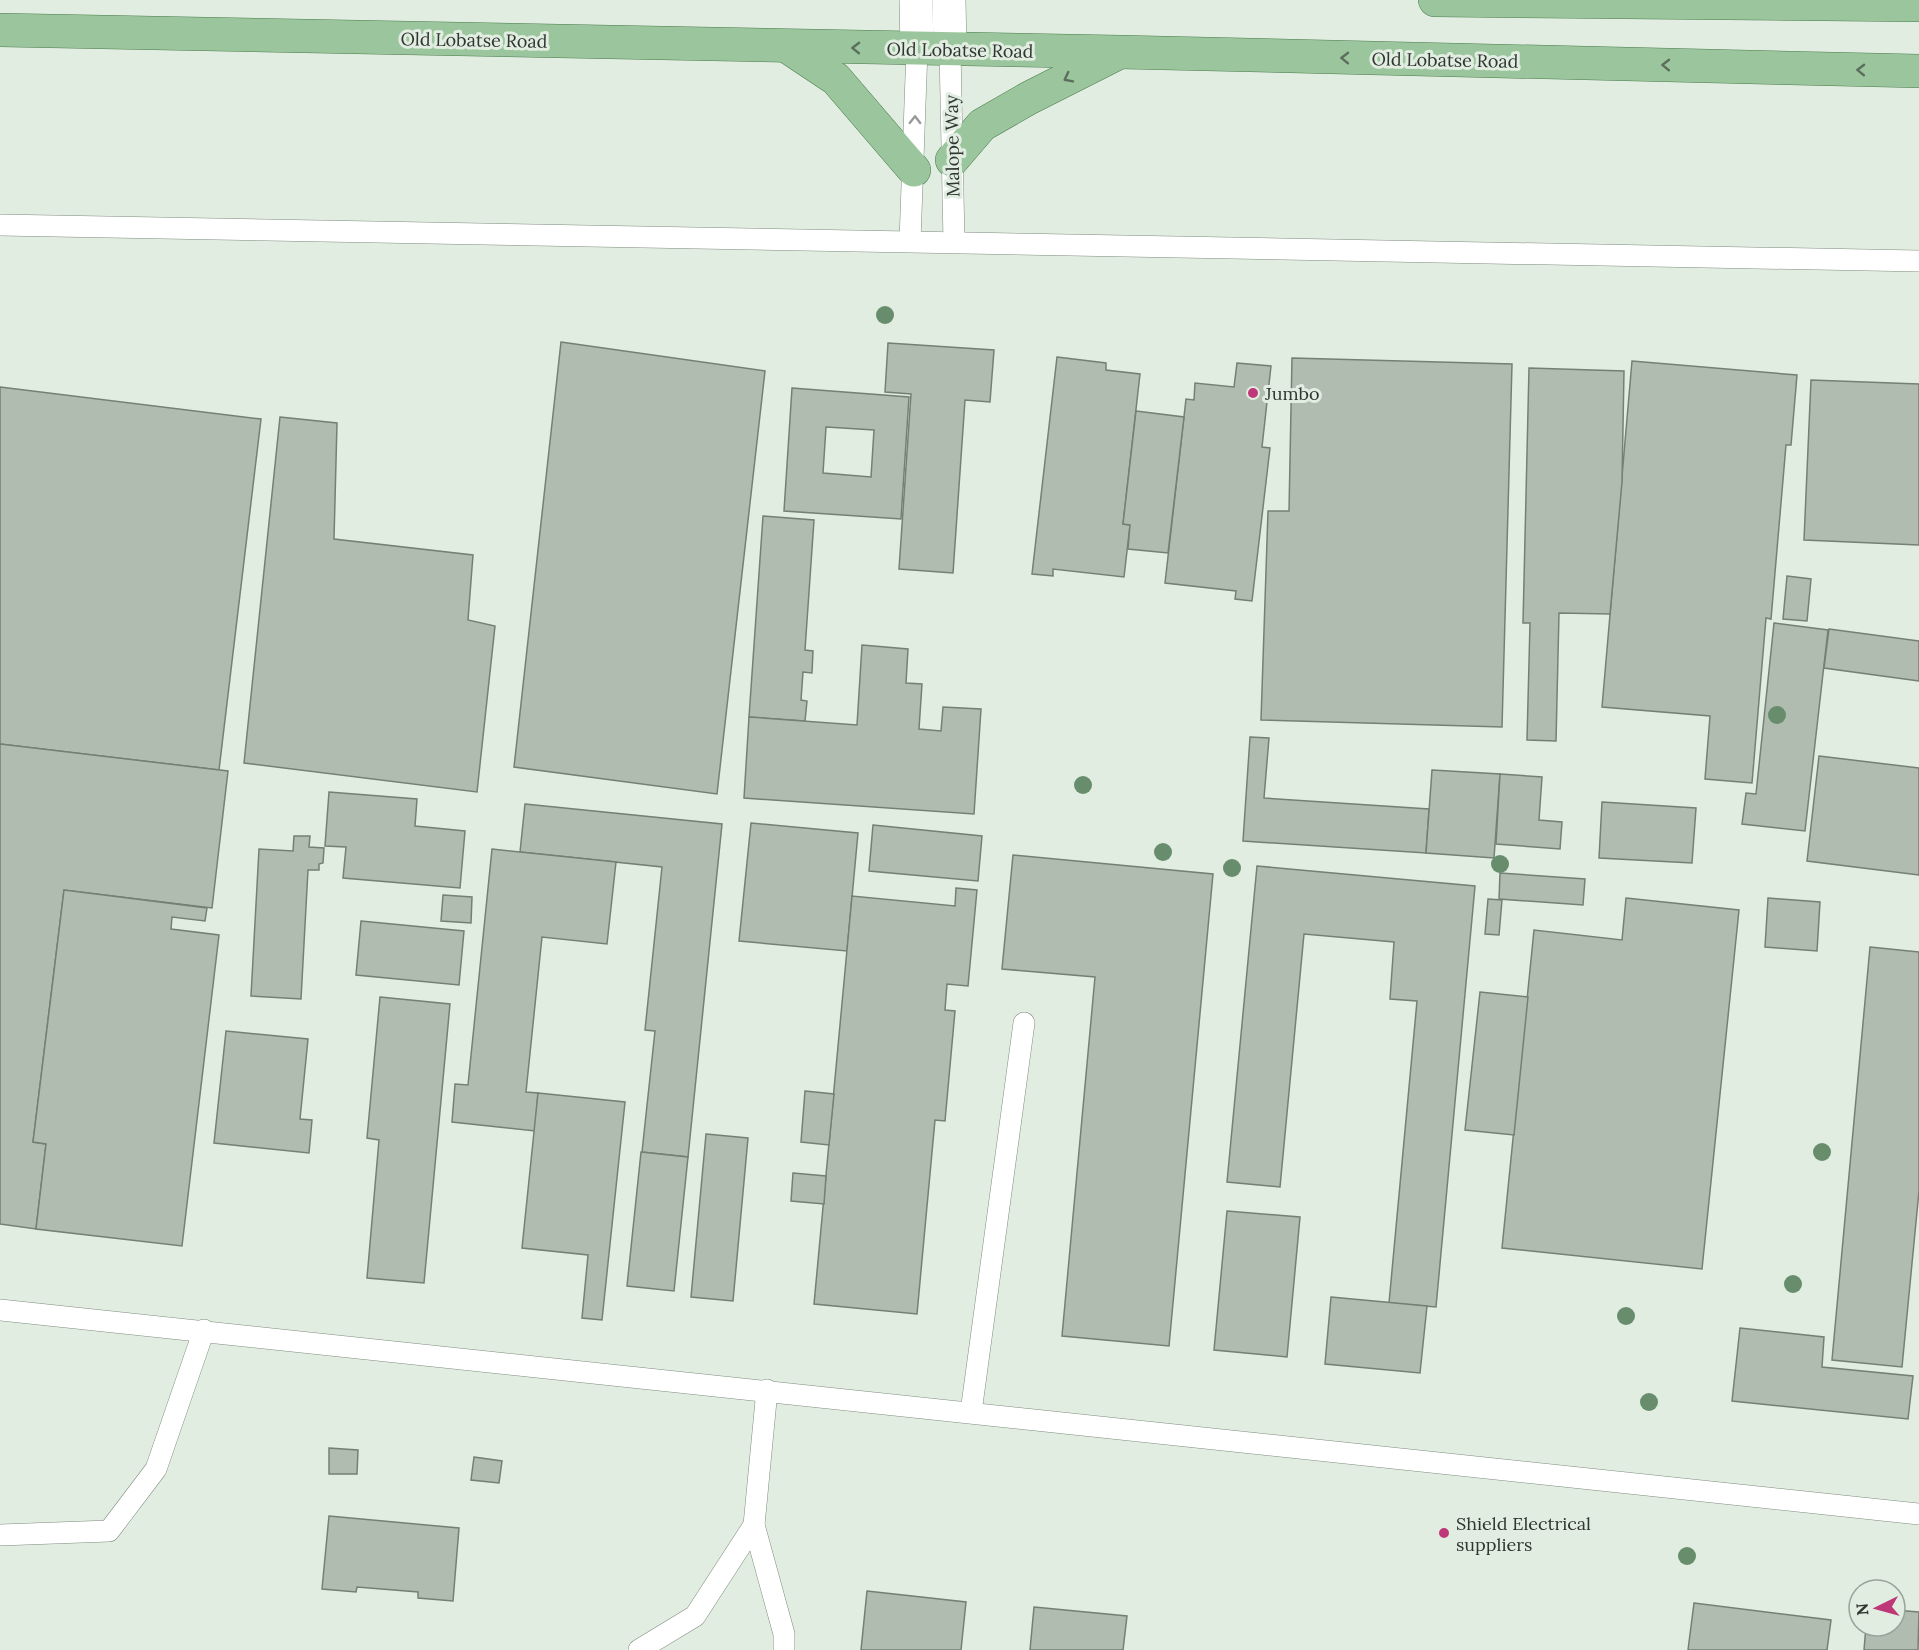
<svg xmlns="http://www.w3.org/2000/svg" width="1919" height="1650" font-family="Lora,serif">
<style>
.building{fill:#b0bcb0;stroke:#758075;stroke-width:1.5;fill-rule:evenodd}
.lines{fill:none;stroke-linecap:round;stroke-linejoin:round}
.service-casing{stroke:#818c80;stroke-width:22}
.tertiary-casing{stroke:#818c80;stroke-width:34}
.primary-casing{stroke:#4b7b4c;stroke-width:34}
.service{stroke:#fff;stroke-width:21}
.tertiary{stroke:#fff;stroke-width:33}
.primary{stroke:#9bc69d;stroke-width:33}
.tree{fill:#678d6c}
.oneway{stroke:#5b6f5c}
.oneway2{stroke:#989a98}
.poi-dot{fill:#be3879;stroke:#e0ede0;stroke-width:2}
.labels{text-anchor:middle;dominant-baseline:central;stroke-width:6;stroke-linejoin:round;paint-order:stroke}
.street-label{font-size:18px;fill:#303530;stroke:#e0ede0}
.poi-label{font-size:18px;fill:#303530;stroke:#e0ede0;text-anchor:start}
</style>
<rect width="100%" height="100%" fill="#e0ede0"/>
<g class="building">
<path d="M561 342 765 371 717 794 514 767Z"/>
<path d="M888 343 994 350 990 402 965 400 953 573 899 569 911 394 885 392Z"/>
<path d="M1057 357 1106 363V370L1140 374 1123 524 1130 525 1124 577 1053 569V576L1032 574Z"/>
<path d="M1292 358 1512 364 1502 727 1261 720 1268 511H1289Z"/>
<path d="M1632 361 1797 375 1791 445H1786L1771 619 1766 618 1752 783 1705 779 1710 716 1602 707Z"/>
<path d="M1237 363 1271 366 1262 447 1270 448 1252 601 1235 599 1236 591 1165 583 1186 399 1194 400 1195 383 1234 387Z"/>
<path d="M1529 368 1624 371 1622 482 1610 614 1559 613 1556 741 1527 740 1530 623H1523Z"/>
<path d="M1811 380 1919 384V545L1804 540Z"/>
<path d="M0 387 261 419 219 770 0 744Z"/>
<path d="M792 388 909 397 901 519 784 511ZM826 427 874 430 871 477 823 473Z"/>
<path d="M1136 411 1184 417 1168 553 1128 549 1130 525 1123 524Z"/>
<path d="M280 417 337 423 334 539 473 555 468 620 495 626 477 792 244 763Z"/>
<path d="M763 516 814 520 805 650 813 651 812 673 803 672 801 700 807 701 805 721 749 717Z"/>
<path d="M1787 576 1811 579 1807 621 1783 619Z"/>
<path d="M1774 623 1828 630 1805 831 1742 824 1746 793 1756 794Z"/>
<path d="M1829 629 1919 641V681L1824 668Z"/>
<path d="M862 645 908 649 906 683 922 684 919 729 941 731 943 707 981 709 974 814 744 798 749 717 857 725Z"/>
<path d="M1250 737 1269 738 1264 798 1429 809 1426 853 1243 841Z"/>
<path d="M0 744 228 771 212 908 64 890 33 1142 46 1144 36 1229 0 1224Z"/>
<path d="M1819 756 1919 768V875L1807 861Z"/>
<path d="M1432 770 1500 774 1494 858 1426 853Z"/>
<path d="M1500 774 1542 777 1539 820 1562 822 1560 849 1496 844Z"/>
<path d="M329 792 417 799 415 826 465 831 460 888 343 878 346 847 325 846Z"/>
<path d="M1602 802 1696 808 1692 863 1599 858Z"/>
<path d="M525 804 722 824 688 1157 642 1152 655 1031 645 1030 662 867 520 852Z"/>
<path d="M751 823 858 833 847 951 739 941Z"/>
<path d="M873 825 982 836 978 881 869 871Z"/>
<path d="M294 836H310L309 847 324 848 323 863 319 864V870H308L301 999 251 996 259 849 293 851Z"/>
<path d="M492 849 616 862 607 944 542 937 526 1092 538 1093 535 1131 452 1122 455 1084 468 1085Z"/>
<path d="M1013 855 1213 874 1169 1346 1062 1336 1095 977 1002 969Z"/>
<path d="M1257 866 1475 886 1436 1307 1389 1303 1417 1001 1390 999 1394 942 1304 934 1280 1187 1227 1182Z"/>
<path d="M1500 873 1585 879 1583 905 1499 899Z"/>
<path d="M956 888 977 890 968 986 947 984 945 1010 955 1011 945 1121 935 1120 917 1314 814 1304 852 896 955 906Z"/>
<path d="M64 890 207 908 205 921 172 917 171 929 219 935 182 1246 36 1229 46 1144 33 1142Z"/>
<path d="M443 895 472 897 471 923 441 921Z"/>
<path d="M1626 898 1739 910 1702 1269 1502 1248 1534 930 1622 940Z"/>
<path d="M1768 898 1820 902 1817 951 1765 947Z"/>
<path d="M1488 899 1502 900 1499 935 1485 934Z"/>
<path d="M361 921 464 931 459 985 356 975Z"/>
<path d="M1870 947 1919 952V1191L1902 1367 1832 1360Z"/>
<path d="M1480 992 1528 997 1514 1135 1465 1130Z"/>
<path d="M380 997 450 1004 424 1283 367 1278 379 1140 367 1138Z"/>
<path d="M226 1031 308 1039 300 1119 312 1120 309 1153 214 1143Z"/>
<path d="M805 1091 834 1094 829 1145 801 1142Z"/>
<path d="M538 1093 625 1102 602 1320 582 1318 588 1255 522 1248Z"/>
<path d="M706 1134 748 1138 733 1301 691 1297Z"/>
<path d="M641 1152 688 1157 674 1291 627 1286Z"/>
<path d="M793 1173 826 1176 824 1204 791 1201Z"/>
<path d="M1227 1211 1300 1217 1287 1357 1214 1350Z"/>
<path d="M1331 1297 1427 1306 1420 1373 1325 1364Z"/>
<path d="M1740 1328 1824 1337 1822 1367 1913 1376 1908 1419 1732 1401Z"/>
<path d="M329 1448 358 1450 357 1474H329Z"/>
<path d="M474 1457 502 1461 499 1483 471 1480Z"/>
<path d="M329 1516 459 1528 453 1601 418 1598V1592L357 1587 356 1592 322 1589Z"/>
<path d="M867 1591 966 1602 961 1650H861Z"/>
<path d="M1694 1603 1831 1620 1827 1650H1688Z"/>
<path d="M1034 1607 1127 1616 1123 1650H1030Z"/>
<path d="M1895 1610 1919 1612 1918 1650H1864L1866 1626H1895Z"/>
</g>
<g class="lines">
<defs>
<g id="service">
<path d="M950 50 954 242"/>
<path d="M0 225 1919 261"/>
<path d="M910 241 917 49"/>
<path d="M0 1310 1919 1514"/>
<path d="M767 1390 754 1525 784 1634V1650"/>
<path d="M971 1412 1024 1023"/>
<path d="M0 1535 109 1531 156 1469 204 1330"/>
<path d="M639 1650 695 1616 754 1525"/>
</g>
<g id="tertiary">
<path d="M916 0 917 49"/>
<path d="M949 0 950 50"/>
</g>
<g id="primary">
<path d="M1435 0 1919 5"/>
<path d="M0 30 1120 52 1919 71"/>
<path d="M788 47 836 79 914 170"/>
<path d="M952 160 982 125 1029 98 1116 54"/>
</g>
</defs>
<use href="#service" class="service-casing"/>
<use href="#tertiary" class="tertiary-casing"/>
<use href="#primary" class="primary-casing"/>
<use href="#service" class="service"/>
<use href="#tertiary" class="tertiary"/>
<use href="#primary" class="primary"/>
</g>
<g class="tree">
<circle cx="885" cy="315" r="9"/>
<circle cx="1777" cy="715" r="9"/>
<circle cx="1083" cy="785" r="9"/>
<circle cx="1163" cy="852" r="9"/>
<circle cx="1500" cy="864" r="9"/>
<circle cx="1232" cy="868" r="9"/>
<circle cx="1822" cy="1152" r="9"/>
<circle cx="1793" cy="1284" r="9"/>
<circle cx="1626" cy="1316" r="9"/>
<circle cx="1649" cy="1402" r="9"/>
<circle cx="1687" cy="1556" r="9"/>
</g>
<defs><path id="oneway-chevron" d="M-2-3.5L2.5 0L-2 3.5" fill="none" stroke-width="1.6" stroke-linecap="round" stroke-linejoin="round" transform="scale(1.5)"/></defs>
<g class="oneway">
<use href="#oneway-chevron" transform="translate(856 48) rotate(-179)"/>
<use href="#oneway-chevron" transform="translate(1345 58) rotate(-179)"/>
<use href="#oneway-chevron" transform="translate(1666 65) rotate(-179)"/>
<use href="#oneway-chevron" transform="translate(1861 70) rotate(-179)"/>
<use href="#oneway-chevron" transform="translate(1068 78) rotate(153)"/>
</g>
<use class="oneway2" href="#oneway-chevron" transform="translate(915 120) rotate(-89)"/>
<g class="poi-dot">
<circle cx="1253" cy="393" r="6"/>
<circle cx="1444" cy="1533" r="6"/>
</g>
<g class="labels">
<g class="street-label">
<text transform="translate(474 40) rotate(1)">Old Lobatse Road</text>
<text transform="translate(960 50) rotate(1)">Old Lobatse Road</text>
<text transform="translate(1445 60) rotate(1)">Old Lobatse Road</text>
<text transform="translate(952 146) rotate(-91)">Malope Way</text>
</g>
<g class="poi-label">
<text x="1265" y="393">Jumbo</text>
<text x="1456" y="1523">Shield Electrical<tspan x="1456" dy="21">suppliers</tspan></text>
</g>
</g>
<g transform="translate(1877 1608) rotate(265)"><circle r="28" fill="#e0ede0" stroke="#9aa39a" stroke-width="1.5"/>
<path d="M0-4.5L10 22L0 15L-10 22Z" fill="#be3879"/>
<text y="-9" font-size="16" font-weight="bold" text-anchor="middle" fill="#303530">N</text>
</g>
</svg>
